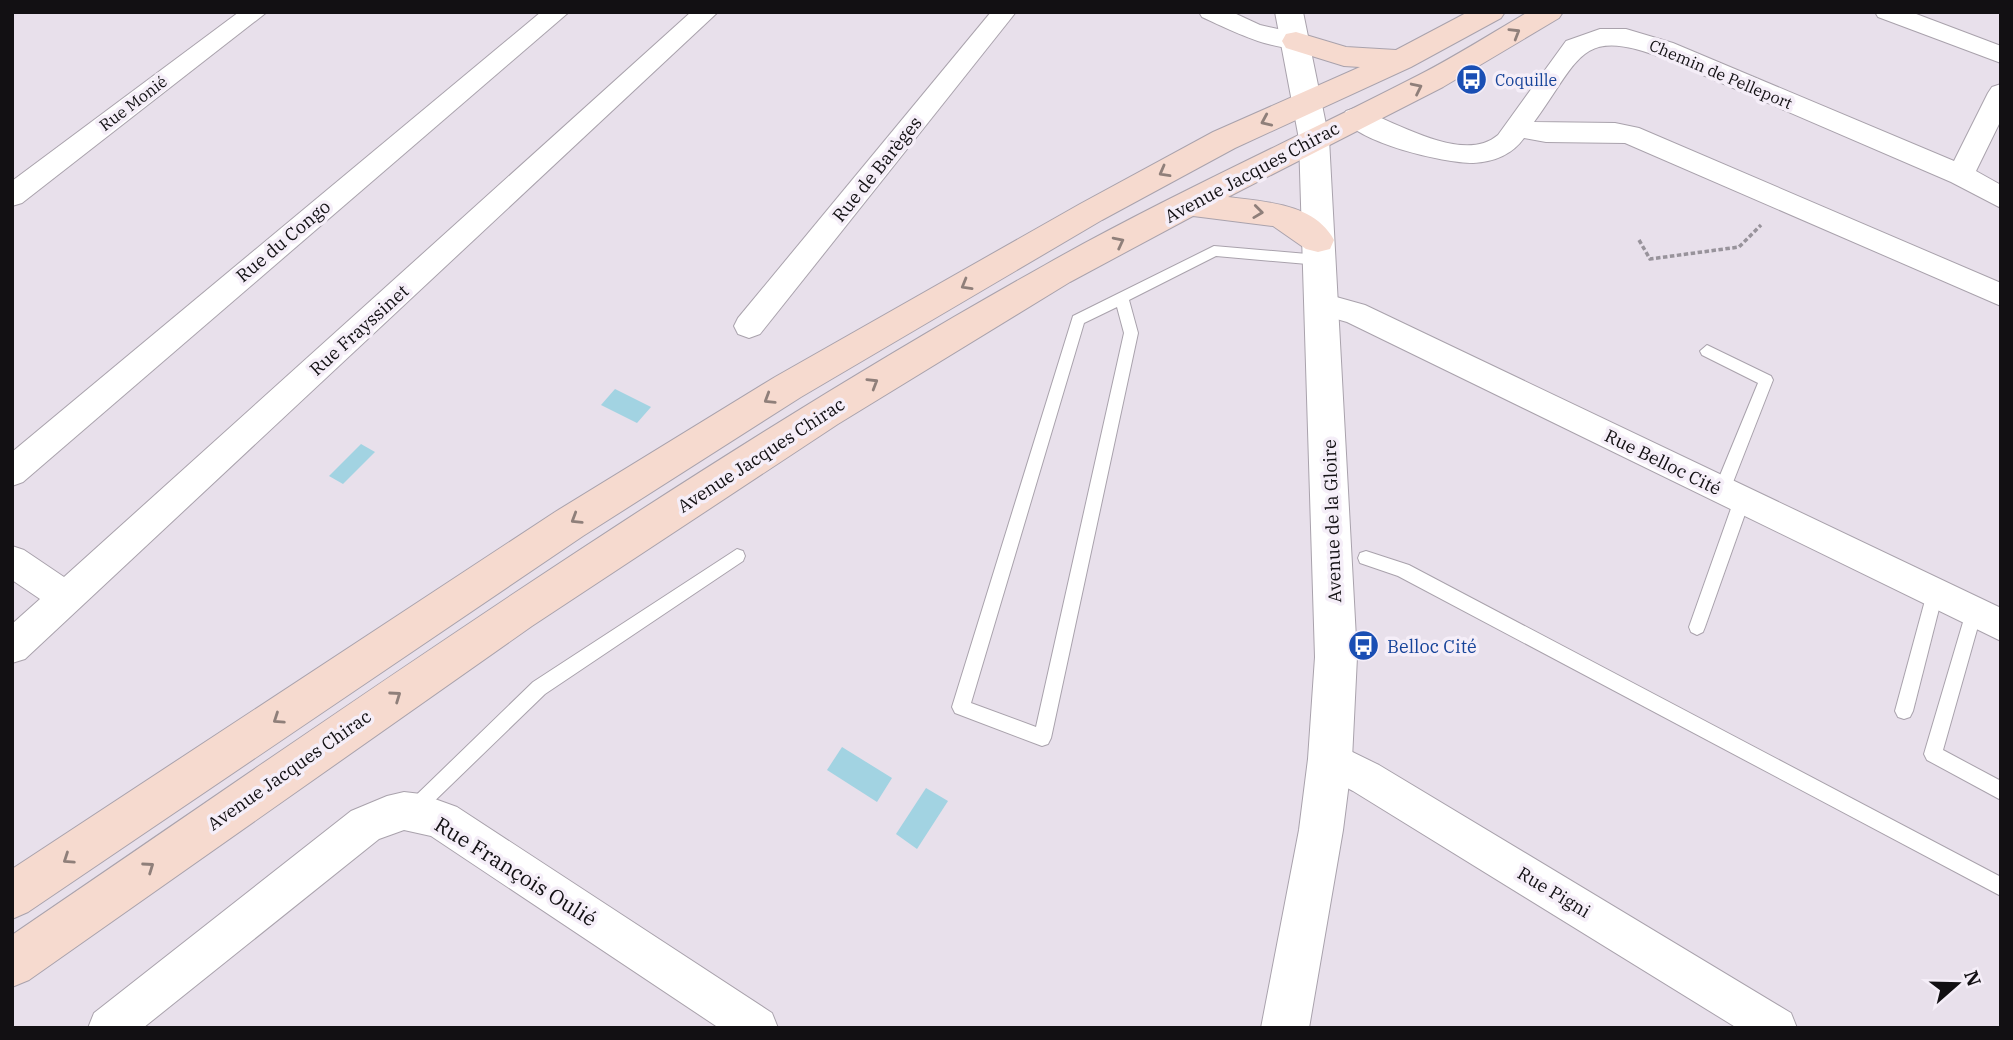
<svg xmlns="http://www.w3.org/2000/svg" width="2013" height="1040" font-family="'IBM Plex Serif',serif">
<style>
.water{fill:#a2d3e2}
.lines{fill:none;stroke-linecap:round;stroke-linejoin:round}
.service-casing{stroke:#a9a2ac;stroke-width:2}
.minor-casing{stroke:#a9a2ac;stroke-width:2}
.tertiary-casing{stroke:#a9a2ac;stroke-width:2}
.secondary-casing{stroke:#a9a2ac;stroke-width:2}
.path{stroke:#98939b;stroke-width:3.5;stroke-dasharray:4.5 2.5;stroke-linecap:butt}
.service{fill:#fff;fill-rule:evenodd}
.minor{fill:#fff;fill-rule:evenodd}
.tertiary{fill:#fff;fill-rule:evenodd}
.secondary{fill:#f6dacf;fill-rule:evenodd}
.oneway{stroke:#8f7f7a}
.labels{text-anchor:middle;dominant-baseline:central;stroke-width:7;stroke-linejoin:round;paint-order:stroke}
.far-street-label{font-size:16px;fill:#121013;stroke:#f5eef8}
.far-transit-label{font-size:16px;fill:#164399;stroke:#f5eef8;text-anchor:start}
.street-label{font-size:18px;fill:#121013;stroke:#f5eef8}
.transit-label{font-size:18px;fill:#164399;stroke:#f5eef8;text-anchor:start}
.near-street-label{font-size:21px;fill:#121013;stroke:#f5eef8}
</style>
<rect width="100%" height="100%" fill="#e8e0eb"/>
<g class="water">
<path d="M615 389 651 407 637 423 601 405Z"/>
<path d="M361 444 375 452 343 484 329 476Z"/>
<path d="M842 747 892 778 877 802 827 770Z"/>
<path d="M926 788 948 801 917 849 896 834Z"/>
</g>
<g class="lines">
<defs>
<g id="service">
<path d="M1214 246 1319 255 1326 260 1319 265 1216 256 1129 300 1138 333 1051 738 1048 744 1042 746 955 713 952 707 1073 316ZM1117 307 1124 333 1036 727 971 703 1084 323Z"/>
<path d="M1707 345 1771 376 1773 380 1730 490 1727 495H1717L1714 490 1758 383 1702 355 1700 351Z"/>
<path d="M1742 493 1748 495 1750 500 1705 627 1703 632 1697 635 1691 632 1689 627 1734 500 1736 495Z"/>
<path d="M737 549 743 551 745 556 743 561 545 694 419 816 413 819 407 816 404 810 407 804 533 682Z"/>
<path d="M1366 551 1409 565 2001 877V896L1398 576 1360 563 1358 558 1360 553Z"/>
<path d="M1935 586 1941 588 1943 593 1913 711 1910 717 1904 719 1898 717 1895 711 1927 593 1929 588Z"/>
<path d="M1974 605 1980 607 1982 612 1943 750 2001 781V800L1927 760 1924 754 1966 612 1968 607Z"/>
</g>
<g id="minor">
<path d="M239 12H267L22 203 12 206V181Z"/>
<path d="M541 12H569L23 482 12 486V452Z"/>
<path d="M691 12H718L25 659 12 663V624L40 599 12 580V546L24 550 64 577Z"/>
<path d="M991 12H1016L760 334 749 338 738 334 734 326 738 318Z"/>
<path d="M1199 12H1232L1260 25 1305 35 1308 41 1305 47C1277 54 1228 29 1202 17Z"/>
<path d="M1875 12H1911L2001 46V63L1878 17Z"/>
<path d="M1600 29H1626L1673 43 1954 161 1988 93 1992 87 2001 84V120L1976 171 2001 185V208L1951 182 1668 60C1580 25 1582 56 1534 122L1615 123 1639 128 2001 283V306L1625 143 1546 142 1524 138C1512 155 1493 162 1473 163 1443 163 1358 143 1342 117L1346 111 1355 108C1391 118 1462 166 1498 135L1566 41Z"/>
<path d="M1322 293 1365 305 2001 608V641L1347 322 1312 312 1307 304 1312 296Z"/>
<path d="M1330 741 1379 765 1791 1013 1797 1028H1737L1353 791 1317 772 1311 759 1317 746Z"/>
<path d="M404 792 421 794 457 807 772 1013 778 1028H719L431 836 404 830 379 839 143 1028H88L94 1013 351 811 387 796Z"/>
</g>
<path id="tertiary" d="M1275 12H1303L1329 139 1357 657 1352 759 1343 830 1309 1028H1261L1299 830 1308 759 1315 657 1299 139Z"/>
<g id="secondary">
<path d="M1468 12H1505L1501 18 1411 67 1235 148 1102 220 801 397 583 536 28 912 12 919V869L555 512 775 377 1080 204 1213 132 1360 67 1344 66 1286 48 1282 41 1286 34 1296 32 1346 47 1396 50Z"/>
<path d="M1528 12H1563L1559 18 1443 87 1228 197C1265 202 1314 203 1334 240L1330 249 1318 252 1306 249 1273 226 1193 216 1070 282 838 424 532 626 29 980 12 987V935C351 704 687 465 1045 265 1167 196 1295 139 1419 75 1456 56 1492 33 1528 12Z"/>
</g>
</defs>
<use href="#service" class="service-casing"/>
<use href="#minor" class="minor-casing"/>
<use href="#tertiary" class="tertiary-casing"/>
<use href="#secondary" class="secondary-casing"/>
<path class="path" d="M1639 240 1650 259 1739 247 1761 225"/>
<use href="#service" class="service"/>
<use href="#minor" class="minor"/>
<use href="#tertiary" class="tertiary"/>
<use href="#secondary" class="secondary"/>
</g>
<defs><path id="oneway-chevron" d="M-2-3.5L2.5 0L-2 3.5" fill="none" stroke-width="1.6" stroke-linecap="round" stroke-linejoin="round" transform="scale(1.75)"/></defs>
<g class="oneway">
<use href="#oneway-chevron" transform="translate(1515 33) rotate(-31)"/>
<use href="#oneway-chevron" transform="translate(1417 88) rotate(-26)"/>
<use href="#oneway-chevron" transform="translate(1266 121) rotate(156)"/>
<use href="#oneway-chevron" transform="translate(1164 172) rotate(151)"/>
<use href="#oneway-chevron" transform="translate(1258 212) rotate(7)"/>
<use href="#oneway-chevron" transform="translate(1119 242) rotate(-27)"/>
<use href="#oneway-chevron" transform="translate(966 285) rotate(150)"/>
<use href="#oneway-chevron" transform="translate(873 383) rotate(-31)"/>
<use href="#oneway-chevron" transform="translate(769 399) rotate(148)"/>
<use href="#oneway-chevron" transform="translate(576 519) rotate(148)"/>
<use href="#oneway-chevron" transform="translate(396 696) rotate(-35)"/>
<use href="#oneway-chevron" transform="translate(278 719) rotate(146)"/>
<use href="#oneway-chevron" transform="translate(68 859) rotate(146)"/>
<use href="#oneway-chevron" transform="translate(149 867) rotate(-35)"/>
</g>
<defs>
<symbol id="bus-disc" viewBox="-11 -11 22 22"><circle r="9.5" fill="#1a4fb4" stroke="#f5eef8"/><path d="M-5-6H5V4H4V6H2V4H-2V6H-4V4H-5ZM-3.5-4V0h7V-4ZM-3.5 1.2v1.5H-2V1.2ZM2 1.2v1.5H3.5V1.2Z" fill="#fff"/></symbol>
</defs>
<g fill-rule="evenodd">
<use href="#bus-disc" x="1454" y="62" width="35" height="35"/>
<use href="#bus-disc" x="1346" y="628" width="35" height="35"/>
</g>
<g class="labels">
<g class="far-street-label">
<text transform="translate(1721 74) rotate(23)">Chemin de Pelleport</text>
<text transform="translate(133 103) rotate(-37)">Rue Monié</text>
</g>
<g class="far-transit-label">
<text x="1495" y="80">Coquille</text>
</g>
<g class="street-label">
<text transform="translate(877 169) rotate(-51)">Rue de Barèges</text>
<text transform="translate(1252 172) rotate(-28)">Avenue Jacques Chirac</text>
<text transform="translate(283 241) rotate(-40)">Rue du Congo</text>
<text transform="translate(359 330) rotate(-42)">Rue Frayssinet</text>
<text transform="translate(761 455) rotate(-33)">Avenue Jacques Chirac</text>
<text transform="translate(1663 462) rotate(26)">Rue Belloc Cité</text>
<text transform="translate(1332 521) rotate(-92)">Avenue de la Gloire</text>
<text transform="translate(289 770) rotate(-35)">Avenue Jacques Chirac</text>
<text transform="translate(1554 892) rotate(31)">Rue Pigni</text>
</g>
<g class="transit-label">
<text x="1387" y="646">Belloc Cité</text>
</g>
<g class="near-street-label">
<text transform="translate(516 871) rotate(32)">Rue François Oulié</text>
</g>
</g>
<rect width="2013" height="1040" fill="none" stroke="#121013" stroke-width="28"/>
<g transform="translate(1957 984) rotate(70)" stroke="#f5eef8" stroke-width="5" paint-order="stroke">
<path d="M0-5L12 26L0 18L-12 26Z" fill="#121013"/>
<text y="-10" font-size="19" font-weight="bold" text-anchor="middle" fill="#121013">N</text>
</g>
</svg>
